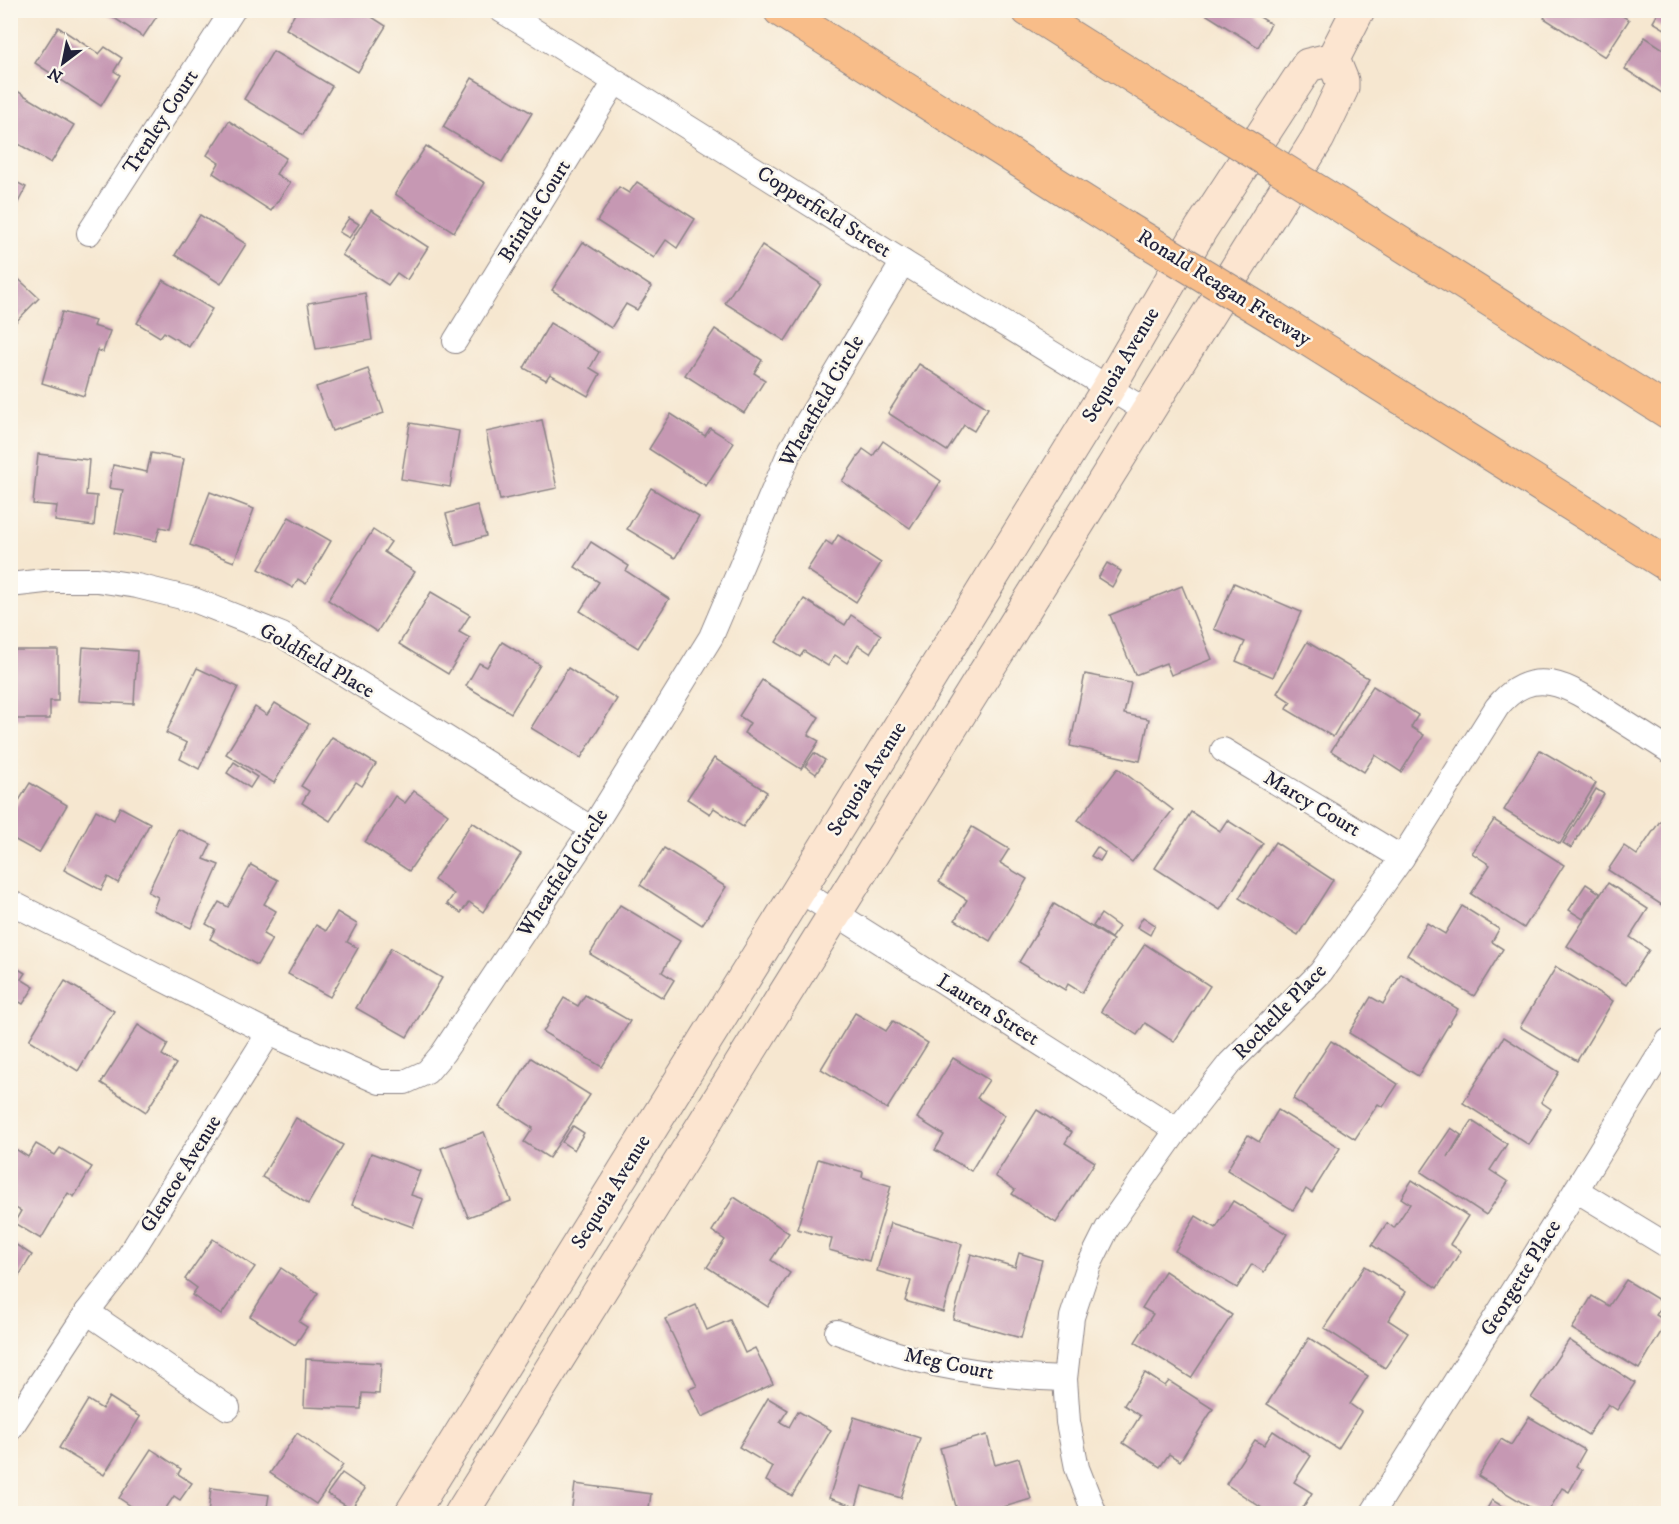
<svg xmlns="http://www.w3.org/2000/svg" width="1679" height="1524" font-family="'IM FELL DW Pica',serif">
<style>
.building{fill:#c698b3}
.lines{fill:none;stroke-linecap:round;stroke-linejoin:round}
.minor-casing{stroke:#8c8486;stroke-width:26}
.secondary-casing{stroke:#8c8486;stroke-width:35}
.motorway-casing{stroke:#8c8486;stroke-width:35}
.minor{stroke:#fff;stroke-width:24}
.secondary{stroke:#fce5d0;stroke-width:33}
.motorway{stroke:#f8bd89;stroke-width:33}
.motorway-bridge-casing{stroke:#8c8486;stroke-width:35;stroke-linecap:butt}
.motorway-bridge{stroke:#f8bd89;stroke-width:33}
.labels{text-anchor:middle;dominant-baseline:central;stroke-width:5;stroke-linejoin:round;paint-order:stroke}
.street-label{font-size:21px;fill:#22223b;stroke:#fbf7ec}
</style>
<rect width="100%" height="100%" fill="#fbf7ec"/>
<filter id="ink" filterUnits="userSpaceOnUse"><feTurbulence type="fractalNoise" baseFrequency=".0167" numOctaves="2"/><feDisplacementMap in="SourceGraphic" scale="12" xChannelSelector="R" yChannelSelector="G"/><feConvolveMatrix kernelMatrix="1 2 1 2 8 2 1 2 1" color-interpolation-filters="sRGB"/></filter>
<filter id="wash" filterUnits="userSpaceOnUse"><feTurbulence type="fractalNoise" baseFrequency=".008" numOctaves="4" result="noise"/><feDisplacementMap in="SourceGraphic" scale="24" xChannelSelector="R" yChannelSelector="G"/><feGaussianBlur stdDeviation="1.35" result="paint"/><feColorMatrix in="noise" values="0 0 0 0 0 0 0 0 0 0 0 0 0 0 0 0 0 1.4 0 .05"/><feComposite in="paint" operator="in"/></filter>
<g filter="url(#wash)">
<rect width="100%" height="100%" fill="#f6e7d0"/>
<g id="blocks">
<g class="building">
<path d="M102 10H161L143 37Z"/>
<path d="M297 10H361L386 26 358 72 286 29Z"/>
<path d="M1199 10H1249L1271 24 1258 47Z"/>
<path d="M1549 10H1613L1629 20 1605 57 1544 18Z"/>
<path d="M1660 10H1668V31L1653 22Z"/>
<path d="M58 27 99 54 105 47 122 58 114 71 120 75 101 106 35 63Z"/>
<path d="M1645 37 1668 52V97L1625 69Z"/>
<path d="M273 51 332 86 303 135 244 99Z"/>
<path d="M472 78 532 113 502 162 443 127Z"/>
<path d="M12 88 74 125 51 163 10 139V90Z"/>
<path d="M229 121 286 158 276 174 290 183 271 211 213 173 219 163 207 155Z"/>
<path d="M426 146 485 183 454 232 395 194Z"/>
<path d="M10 179 26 187 10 218Z"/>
<path d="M637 182 695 219 677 248 666 240 654 258 597 221 619 187 629 193Z"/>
<path d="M371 210 428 247 407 280 397 273 388 285 342 255Z"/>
<path d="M200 215 246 244 221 284 175 255Z"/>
<path d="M349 218 359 224 349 238 339 232Z"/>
<path d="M583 242 652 287 637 310 626 304 611 328 552 290Z"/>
<path d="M762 245 821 284 785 341 725 303Z"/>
<path d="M10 271 39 298 10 328Z"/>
<path d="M163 280 212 309 189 347 164 332 160 337 137 323Z"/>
<path d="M365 293 372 340 316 349 308 303Z"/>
<path d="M62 312 95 321 93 326 110 331 103 352 97 350 84 396 42 383Z"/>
<path d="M550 323 599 352 590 368 600 374 588 396 550 374 546 380 524 368Z"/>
<path d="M715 329 762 360 754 373 765 380 744 413 685 375Z"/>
<path d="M919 364 988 408 974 431 964 425 947 451 888 413Z"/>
<path d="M368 369 384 413 332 431 316 387Z"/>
<path d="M671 414 705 436 710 428 734 443 706 486 649 449Z"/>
<path d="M542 420 557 488 500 500 486 432Z"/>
<path d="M410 423 459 431 450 487 401 479Z"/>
<path d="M883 441 941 481 910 528 842 481 863 449 873 456Z"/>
<path d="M151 453 184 459 170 529 160 527 156 541 115 533 123 490 109 488 113 465 147 472Z"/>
<path d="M38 454 89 460 86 495 97 496 94 526 55 521 57 506 33 504Z"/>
<path d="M651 488 699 517 675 558 627 529Z"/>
<path d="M210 492 254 509 234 562 190 545Z"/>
<path d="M477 505 486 536 455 545 446 514Z"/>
<path d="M289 517 331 541 306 584 298 579 293 588 259 569Z"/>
<path d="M373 530 391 542 384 552 415 572 377 632 328 600Z"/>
<path d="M838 535 881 563 856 602 807 570 826 541 832 545Z"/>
<path d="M591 542 629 566 626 571 669 599 638 648 580 611 599 582 575 567Z"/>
<path d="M1107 563 1121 571 1112 587 1098 578Z"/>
<path d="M1234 583 1301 612 1273 677 1236 661 1245 642 1214 629Z"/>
<path d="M1182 586 1212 659 1171 675 1166 663 1135 675 1110 615Z"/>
<path d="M431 592 470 615 459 632 470 638 448 674 399 644Z"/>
<path d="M804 599 845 625 851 615 881 635 870 653 858 645 847 663 835 655 828 666 804 651 800 657 776 642Z"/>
<path d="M502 642 540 665 511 713 466 686 479 663 487 667Z"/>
<path d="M1307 642 1368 678 1333 737 1286 709 1291 702 1277 693Z"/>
<path d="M83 647 137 651 134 704 79 701Z"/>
<path d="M10 650H58V701H50V719H10Z"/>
<path d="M197 668 238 687 199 769 180 759 187 743 166 733Z"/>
<path d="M568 668 617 699 581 758 531 728Z"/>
<path d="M1085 674 1131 683 1124 714 1149 719 1140 761 1070 746Z"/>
<path d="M762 680 819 717 808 735 819 741 801 769 744 733 750 723 739 716Z"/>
<path d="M1373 686 1418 715 1411 727 1424 735 1401 772 1375 755 1364 772 1331 751Z"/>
<path d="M275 703 309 724 274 783 226 754 255 707 267 715Z"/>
<path d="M332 737 376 764 362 786 356 782 330 821 302 803 309 791 301 786Z"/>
<path d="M1540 750 1596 783 1560 844 1504 810Z"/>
<path d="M814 753 825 760 816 774 805 766Z"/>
<path d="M714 758 767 792 743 827 714 808 710 814 687 799Z"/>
<path d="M234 762 257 777 250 788 227 773Z"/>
<path d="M1118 768 1173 810 1132 862 1078 820Z"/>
<path d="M30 783 67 805 39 853 10 837V804L15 807Z"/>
<path d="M1596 789 1604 794 1571 848 1563 843Z"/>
<path d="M414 791 448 814 409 871 365 842 395 796 405 803Z"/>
<path d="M120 807 150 823 118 883 108 877 101 890 64 870 96 810 114 820Z"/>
<path d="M1191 812 1220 831 1227 820 1263 843 1220 910 1155 868Z"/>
<path d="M1494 820 1564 865 1524 928 1471 894 1490 865 1472 853Z"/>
<path d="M1660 821 1668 826V909L1608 870 1624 846 1637 855Z"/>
<path d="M472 822 521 854 483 912 469 902 461 913 447 904 454 894 434 880Z"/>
<path d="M972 827 1009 849 1000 863 1027 879 990 941 955 920 967 900 939 882Z"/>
<path d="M178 829 211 844 204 859 219 865 191 928 153 910 158 897 148 892Z"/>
<path d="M1275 842 1333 880 1298 935 1239 898Z"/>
<path d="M1097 847 1105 853 1100 861 1091 856Z"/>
<path d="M664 848 726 887 702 925 640 885Z"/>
<path d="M251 865 278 880 264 904 276 911 263 934 272 939 257 965 210 939 215 929 206 924 219 902 228 907Z"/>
<path d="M1608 883 1648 909 1630 937 1649 950 1626 985 1567 946Z"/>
<path d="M1586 884 1600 893 1583 919 1569 910Z"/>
<path d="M1054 904 1113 940 1082 993 1068 984 1065 990 1019 962Z"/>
<path d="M620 905 680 941 662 972 674 980 663 998 590 954Z"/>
<path d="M1462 906 1499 929 1492 942 1503 949 1474 996 1407 955 1427 923 1445 934Z"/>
<path d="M337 912 357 924 347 942 358 948 330 997 288 974 316 925 326 931Z"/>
<path d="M1101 914 1119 927 1111 938 1093 926Z"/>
<path d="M1143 917 1155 925 1150 935 1137 927Z"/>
<path d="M1145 944 1210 986 1174 1042 1145 1023 1137 1035 1101 1011Z"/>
<path d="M391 948 442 978 407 1037 356 1008Z"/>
<path d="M10 964 25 973 21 979 34 987 23 1004 16 1000 10 1009Z"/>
<path d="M1556 967 1613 1001 1577 1061 1520 1027Z"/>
<path d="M1401 974 1458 1009 1418 1076 1349 1033 1371 997 1383 1004Z"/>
<path d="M65 981 114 1011 78 1071 29 1040Z"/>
<path d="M585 995 630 1021 602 1067 543 1032 564 998 578 1006Z"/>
<path d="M855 1013 886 1031 893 1021 928 1043 887 1109 821 1069Z"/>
<path d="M138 1025 168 1044 162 1055 176 1064 146 1112 101 1083Z"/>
<path d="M1504 1037 1559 1072 1541 1102 1551 1109 1529 1145 1463 1103Z"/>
<path d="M1331 1041 1398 1084 1383 1107 1378 1104 1355 1139 1293 1099Z"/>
<path d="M531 1058 590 1095 549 1158 524 1142 533 1128 500 1107Z"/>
<path d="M953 1058 989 1080 977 1098 1005 1115 971 1171 935 1150 944 1135 917 1118Z"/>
<path d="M1037 1110 1072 1132 1065 1143 1095 1162 1056 1223 1012 1194 1015 1190 995 1176Z"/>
<path d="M1278 1110 1340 1148 1312 1193 1306 1189 1293 1210 1227 1170 1248 1135 1259 1142Z"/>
<path d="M296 1118 343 1145 308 1204 262 1177Z"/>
<path d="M1472 1121 1507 1144 1490 1170 1508 1182 1486 1215 1421 1172 1451 1128 1461 1135 1448 1157Z"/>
<path d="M573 1126 584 1133 574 1150 562 1142Z"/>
<path d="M484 1132 511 1201 468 1217 441 1148Z"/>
<path d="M36 1144 55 1155 60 1148 92 1167 74 1197 68 1193 41 1239 14 1223 21 1211 10 1205V1154L14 1148 28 1157Z"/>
<path d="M371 1153 420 1171 411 1195 423 1199 413 1227 352 1205Z"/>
<path d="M818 1159 863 1172 862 1177 891 1186 869 1261 829 1250 832 1239 797 1229Z"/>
<path d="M1412 1180 1468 1216 1450 1244 1461 1251 1437 1288 1372 1245 1387 1223 1394 1228 1410 1204 1401 1198Z"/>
<path d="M734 1197 789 1233 771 1260 790 1273 768 1307 707 1267 725 1240 712 1231Z"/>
<path d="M1233 1201 1287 1234 1264 1272 1252 1264 1237 1288 1175 1251 1196 1216 1216 1228Z"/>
<path d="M890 1223 962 1244 943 1312 905 1301 911 1281 877 1271Z"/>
<path d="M213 1239 255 1267 221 1315 192 1295 197 1288 185 1279Z"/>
<path d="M10 1241 32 1255 10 1290Z"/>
<path d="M1019 1253 1042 1260 1021 1338 953 1319 971 1254 1015 1267Z"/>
<path d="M1365 1266 1406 1292 1388 1320 1408 1333 1385 1368 1324 1328Z"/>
<path d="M281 1268 318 1293 299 1322 307 1327 295 1345 250 1316Z"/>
<path d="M1165 1271 1232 1315 1191 1378 1135 1342 1153 1314 1142 1308Z"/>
<path d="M1626 1280 1664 1303 1656 1315 1667 1322 1639 1369 1572 1329 1592 1296 1609 1306Z"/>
<path d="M696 1305 707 1330 730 1320 745 1353 755 1348 773 1384 702 1417 689 1389 697 1386 665 1319Z"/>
<path d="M1309 1338 1368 1376 1350 1404 1361 1412 1338 1449 1267 1404Z"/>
<path d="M1569 1340 1635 1383 1617 1410 1608 1404 1588 1435 1531 1398Z"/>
<path d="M306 1359 381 1363 379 1394 362 1393 361 1409 304 1407Z"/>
<path d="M1145 1373 1165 1386 1169 1381 1213 1409 1180 1461 1169 1454 1160 1467 1123 1443 1140 1416 1124 1405Z"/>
<path d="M109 1397 140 1417 104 1475 59 1448 88 1400 102 1409Z"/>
<path d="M768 1398 788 1410 780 1422 789 1427 798 1411 831 1430 792 1496 766 1481 773 1467 739 1447Z"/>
<path d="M854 1417 920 1438 901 1498 862 1486 856 1507 829 1498Z"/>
<path d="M1529 1417 1585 1450 1576 1466 1582 1470 1569 1492 1562 1488 1547 1514H1541L1478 1476 1501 1439 1511 1445Z"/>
<path d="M1273 1431 1311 1456 1294 1482 1312 1493 1299 1514H1271L1226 1484 1255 1440 1264 1445Z"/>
<path d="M297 1433 343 1465 316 1504 270 1473Z"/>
<path d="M987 1435 995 1465 1019 1458 1031 1499 980 1514H958L940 1448Z"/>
<path d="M151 1449 181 1469 178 1474 192 1483 180 1500 174 1496 162 1514H143L119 1498Z"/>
<path d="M342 1473 365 1489 351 1509 327 1494Z"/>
<path d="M575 1484 651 1494 648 1514H571Z"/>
<path d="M211 1488 269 1495 266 1514H208Z"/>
<path d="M1492 1500 1515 1514H1484Z"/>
<path d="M1220 1508 1229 1514H1217Z"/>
</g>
</g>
</g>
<g filter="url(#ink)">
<use href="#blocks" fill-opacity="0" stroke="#8c8486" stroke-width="1.5"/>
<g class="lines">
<defs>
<g id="minor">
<path d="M501 10 903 262 1148 412"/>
<path d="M89 233 233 10"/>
<path d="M455 341 615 82"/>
<path d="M10 585 53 580H97L137 586 194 600 282 635 592 829"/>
<path d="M1223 750 1402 858"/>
<path d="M799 890 1177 1130"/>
<path d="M10 902 269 1033 380 1082H405L427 1072 443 1053 592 829 711 637 791 449 903 262"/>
<path d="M1576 1190 1668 1246"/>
<path d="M87 1312 228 1408"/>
<path d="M837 1332C857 1339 877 1347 897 1354 952 1371 1009 1377 1065 1379"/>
<path d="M10 1429 87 1312 122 1267 269 1033"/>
<path d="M1095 1514 1077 1468 1068 1422 1065 1379 1072 1317 1089 1265 1107 1229 1177 1130 1230 1063 1321 972 1402 858 1497 707C1534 662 1570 687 1610 713 1629 725 1649 738 1668 750"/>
<path d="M1372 1514 1576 1190 1668 1041"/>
</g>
<g id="secondary">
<path d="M411 1514 799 890 1109 387 1201 229 1308 65 1333 59 1358 10"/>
<path d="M461 1514 1318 138 1342 88V81L1333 59"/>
</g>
<g id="motorway">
<path d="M780 10 1126 228"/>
<path d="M1028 10 1188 111"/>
<path d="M1338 204 1668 412"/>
<path d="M1274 318 1668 565"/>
</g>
</defs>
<use href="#minor" class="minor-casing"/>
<use href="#secondary" class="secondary-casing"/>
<use href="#motorway" class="motorway-casing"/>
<use href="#minor" class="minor"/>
<use href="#secondary" class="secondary"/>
<use href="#motorway" class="motorway"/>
<defs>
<g id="motorway-bridge">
<path d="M1188 111 1338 204"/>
<path d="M1126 228 1274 318"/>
</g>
</defs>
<use href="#motorway-bridge" class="motorway-bridge-casing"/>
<use href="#motorway-bridge" class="motorway-bridge"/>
</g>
</g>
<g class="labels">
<g class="street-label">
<text transform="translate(161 122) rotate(-57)">Trenley Court</text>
<text transform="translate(535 211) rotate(-58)">Brindle Court</text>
<text transform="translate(824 212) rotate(32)">Copperfield Street</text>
<text transform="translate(1224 288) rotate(32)">Ronald Reagan Freeway</text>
<text transform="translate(1121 365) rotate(-59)">Sequoia Avenue</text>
<text transform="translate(822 401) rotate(-60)">Wheatfield Circle</text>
<text transform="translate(317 661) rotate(30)">Goldfield Place</text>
<text transform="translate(867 779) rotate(-58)">Sequoia Avenue</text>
<text transform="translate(1312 804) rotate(31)">Marcy Court</text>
<text transform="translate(563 873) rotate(-57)">Wheatfield Circle</text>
<text transform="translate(988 1010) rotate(32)">Lauren Street</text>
<text transform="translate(1280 1012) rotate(-46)">Rochelle Place</text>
<text transform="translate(181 1174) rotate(-58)">Glencoe Avenue</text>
<text transform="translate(611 1192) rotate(-58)">Sequoia Avenue</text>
<text transform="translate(1521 1278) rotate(-58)">Georgette Place</text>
<text transform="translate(949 1364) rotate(12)">Meg Court</text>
</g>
</g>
<rect width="1679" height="1524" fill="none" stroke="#fbf7ec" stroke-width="36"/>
<g transform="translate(63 63) rotate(212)" stroke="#fbf7ec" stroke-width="4.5" paint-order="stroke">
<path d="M0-4.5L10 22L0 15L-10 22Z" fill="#22223b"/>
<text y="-9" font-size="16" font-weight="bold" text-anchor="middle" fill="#22223b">N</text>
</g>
</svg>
